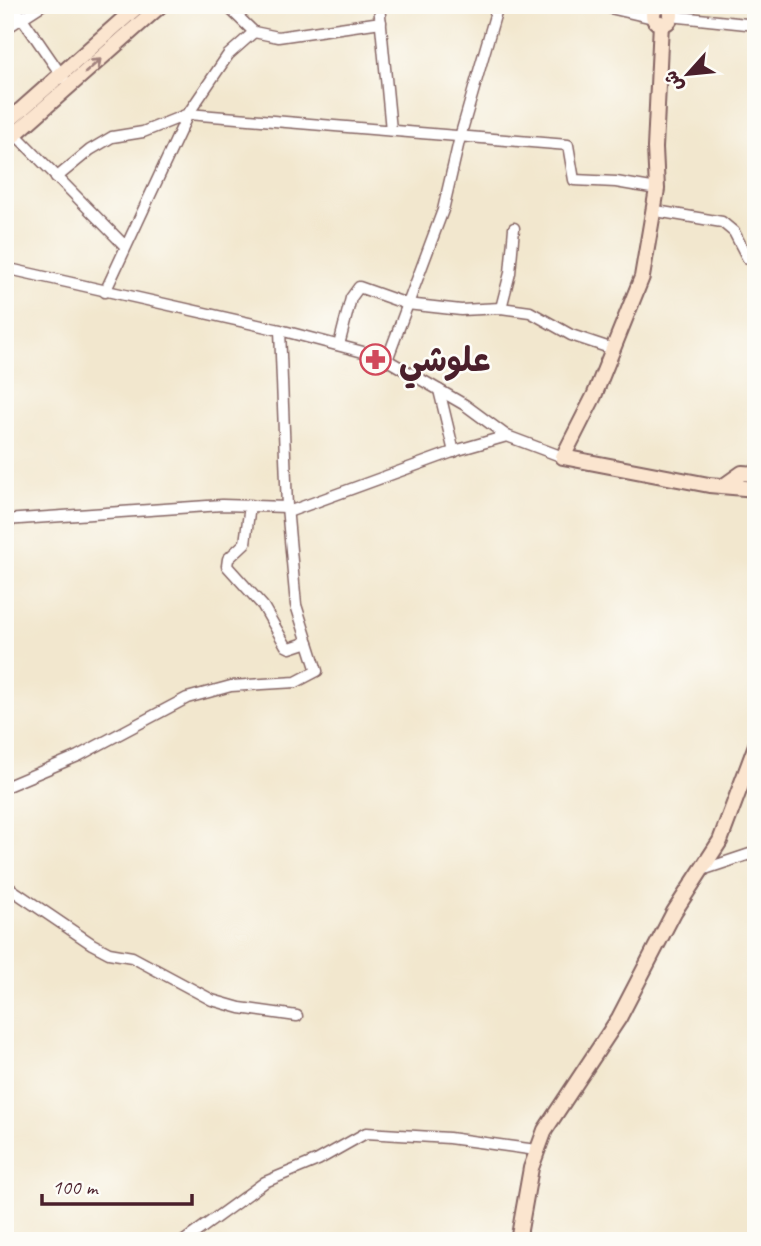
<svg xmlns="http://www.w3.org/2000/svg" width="761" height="1246" font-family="Caveat,'Playpen Sans Arabic',sans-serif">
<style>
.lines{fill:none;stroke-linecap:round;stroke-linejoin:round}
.street-casing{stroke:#856564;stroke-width:13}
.secondary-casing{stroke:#856564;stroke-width:18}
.street{stroke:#fff;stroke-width:10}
.secondary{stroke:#fbe5cf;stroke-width:14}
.oneway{stroke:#a2827d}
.labels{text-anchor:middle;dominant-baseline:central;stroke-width:5;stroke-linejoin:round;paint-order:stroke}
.poi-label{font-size:33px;font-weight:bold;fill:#4a1f2b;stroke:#fdfcf7;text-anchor:start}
</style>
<rect width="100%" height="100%" fill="#fdfcf7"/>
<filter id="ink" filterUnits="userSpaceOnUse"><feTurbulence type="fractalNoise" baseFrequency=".0143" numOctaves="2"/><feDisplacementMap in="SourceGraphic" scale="14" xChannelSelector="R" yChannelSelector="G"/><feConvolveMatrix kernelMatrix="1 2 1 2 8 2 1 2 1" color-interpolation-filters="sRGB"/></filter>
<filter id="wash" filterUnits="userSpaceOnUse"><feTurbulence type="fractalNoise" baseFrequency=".00686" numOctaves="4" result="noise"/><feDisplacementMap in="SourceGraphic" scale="28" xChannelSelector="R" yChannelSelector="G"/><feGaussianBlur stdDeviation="1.57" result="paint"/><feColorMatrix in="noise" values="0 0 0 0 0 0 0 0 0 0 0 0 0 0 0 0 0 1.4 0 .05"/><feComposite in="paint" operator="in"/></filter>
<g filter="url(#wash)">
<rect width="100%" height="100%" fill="#f2e7ce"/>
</g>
<g filter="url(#ink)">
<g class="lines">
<defs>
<g id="street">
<path d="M13 5 64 79"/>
<path d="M226 5 254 32 278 37 381 22"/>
<path d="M379 5 391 130"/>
<path d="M597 5 653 18"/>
<path d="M641 5 655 9"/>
<path d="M670 16 756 25"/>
<path d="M5 29 42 5"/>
<path d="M16 135 125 246"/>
<path d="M56 178 90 150 112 137 143 132 188 114 568 145 574 180 616 182 657 189"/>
<path d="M656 211 722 222 734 232 748 259 756 262"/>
<path d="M5 268 280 330 382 357 465 405 507 436 563 457"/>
<path d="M105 292 188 114 228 55 254 32"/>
<path d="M501 308 510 273 514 228"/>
<path d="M339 345 351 298 359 287 407 304 461 310 501 308 530 312 571 335 613 349"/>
<path d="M387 360 443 210 460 137 498 5"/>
<path d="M439 390 454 452"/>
<path d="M250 505 245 543 228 559 227 566 263 606 286 646 290 648 308 642"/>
<path d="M288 512 458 450 507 436"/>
<path d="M5 520 222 505 287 507"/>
<path d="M5 787 78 756 187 698 231 686 296 682 317 671 296 605 287 507 280 330"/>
<path d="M702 870 756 852"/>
<path d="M5 885 92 944 109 953 132 957 212 1000 240 1008 297 1016"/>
<path d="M184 1241 265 1182 318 1160 366 1133 449 1138 536 1150"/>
</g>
<g id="secondary">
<circle cx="662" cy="15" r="9"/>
<path d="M661 23 655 148 657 189 642 277 594 396 563 457 709 485 756 489"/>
<path d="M5 124 139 5"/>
<path d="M5 143 161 5"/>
<path d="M725 485 742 473 756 474"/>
<path d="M518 1241 531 1168 545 1130 619 1018 674 912 720 841 756 745"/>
</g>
</defs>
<use href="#street" class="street-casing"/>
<use href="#secondary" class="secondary-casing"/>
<use href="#street" class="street"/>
<use href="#secondary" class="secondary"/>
</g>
<defs><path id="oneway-shaft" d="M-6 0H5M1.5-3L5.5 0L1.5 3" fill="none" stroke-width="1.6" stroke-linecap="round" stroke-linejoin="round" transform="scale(1.75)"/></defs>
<use class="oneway" href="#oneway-shaft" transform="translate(93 66) rotate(-42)"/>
</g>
<defs>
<symbol id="pharmacy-ring" viewBox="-11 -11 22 22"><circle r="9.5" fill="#fdfcf7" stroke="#d1495b" stroke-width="1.5"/><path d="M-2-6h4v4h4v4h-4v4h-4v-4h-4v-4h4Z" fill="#d1495b"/></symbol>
</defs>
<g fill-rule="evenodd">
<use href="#pharmacy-ring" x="358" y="342" width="35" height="35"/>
</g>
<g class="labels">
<g class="poi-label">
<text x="399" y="360">علوشي</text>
</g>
</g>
<rect width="761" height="1246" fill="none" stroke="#fdfcf7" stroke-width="28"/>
<g transform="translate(688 74) rotate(243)" stroke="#fdfcf7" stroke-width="5" paint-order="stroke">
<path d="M0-5L12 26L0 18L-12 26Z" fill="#4a1f2b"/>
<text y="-10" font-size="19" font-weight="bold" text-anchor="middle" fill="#4a1f2b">ش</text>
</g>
<path d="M42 1194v10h150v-10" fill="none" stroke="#4a1f2b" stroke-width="3.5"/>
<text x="52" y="1194" font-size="21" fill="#4a1f2b" stroke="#fdfcf7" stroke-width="5" paint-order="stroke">100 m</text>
</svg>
